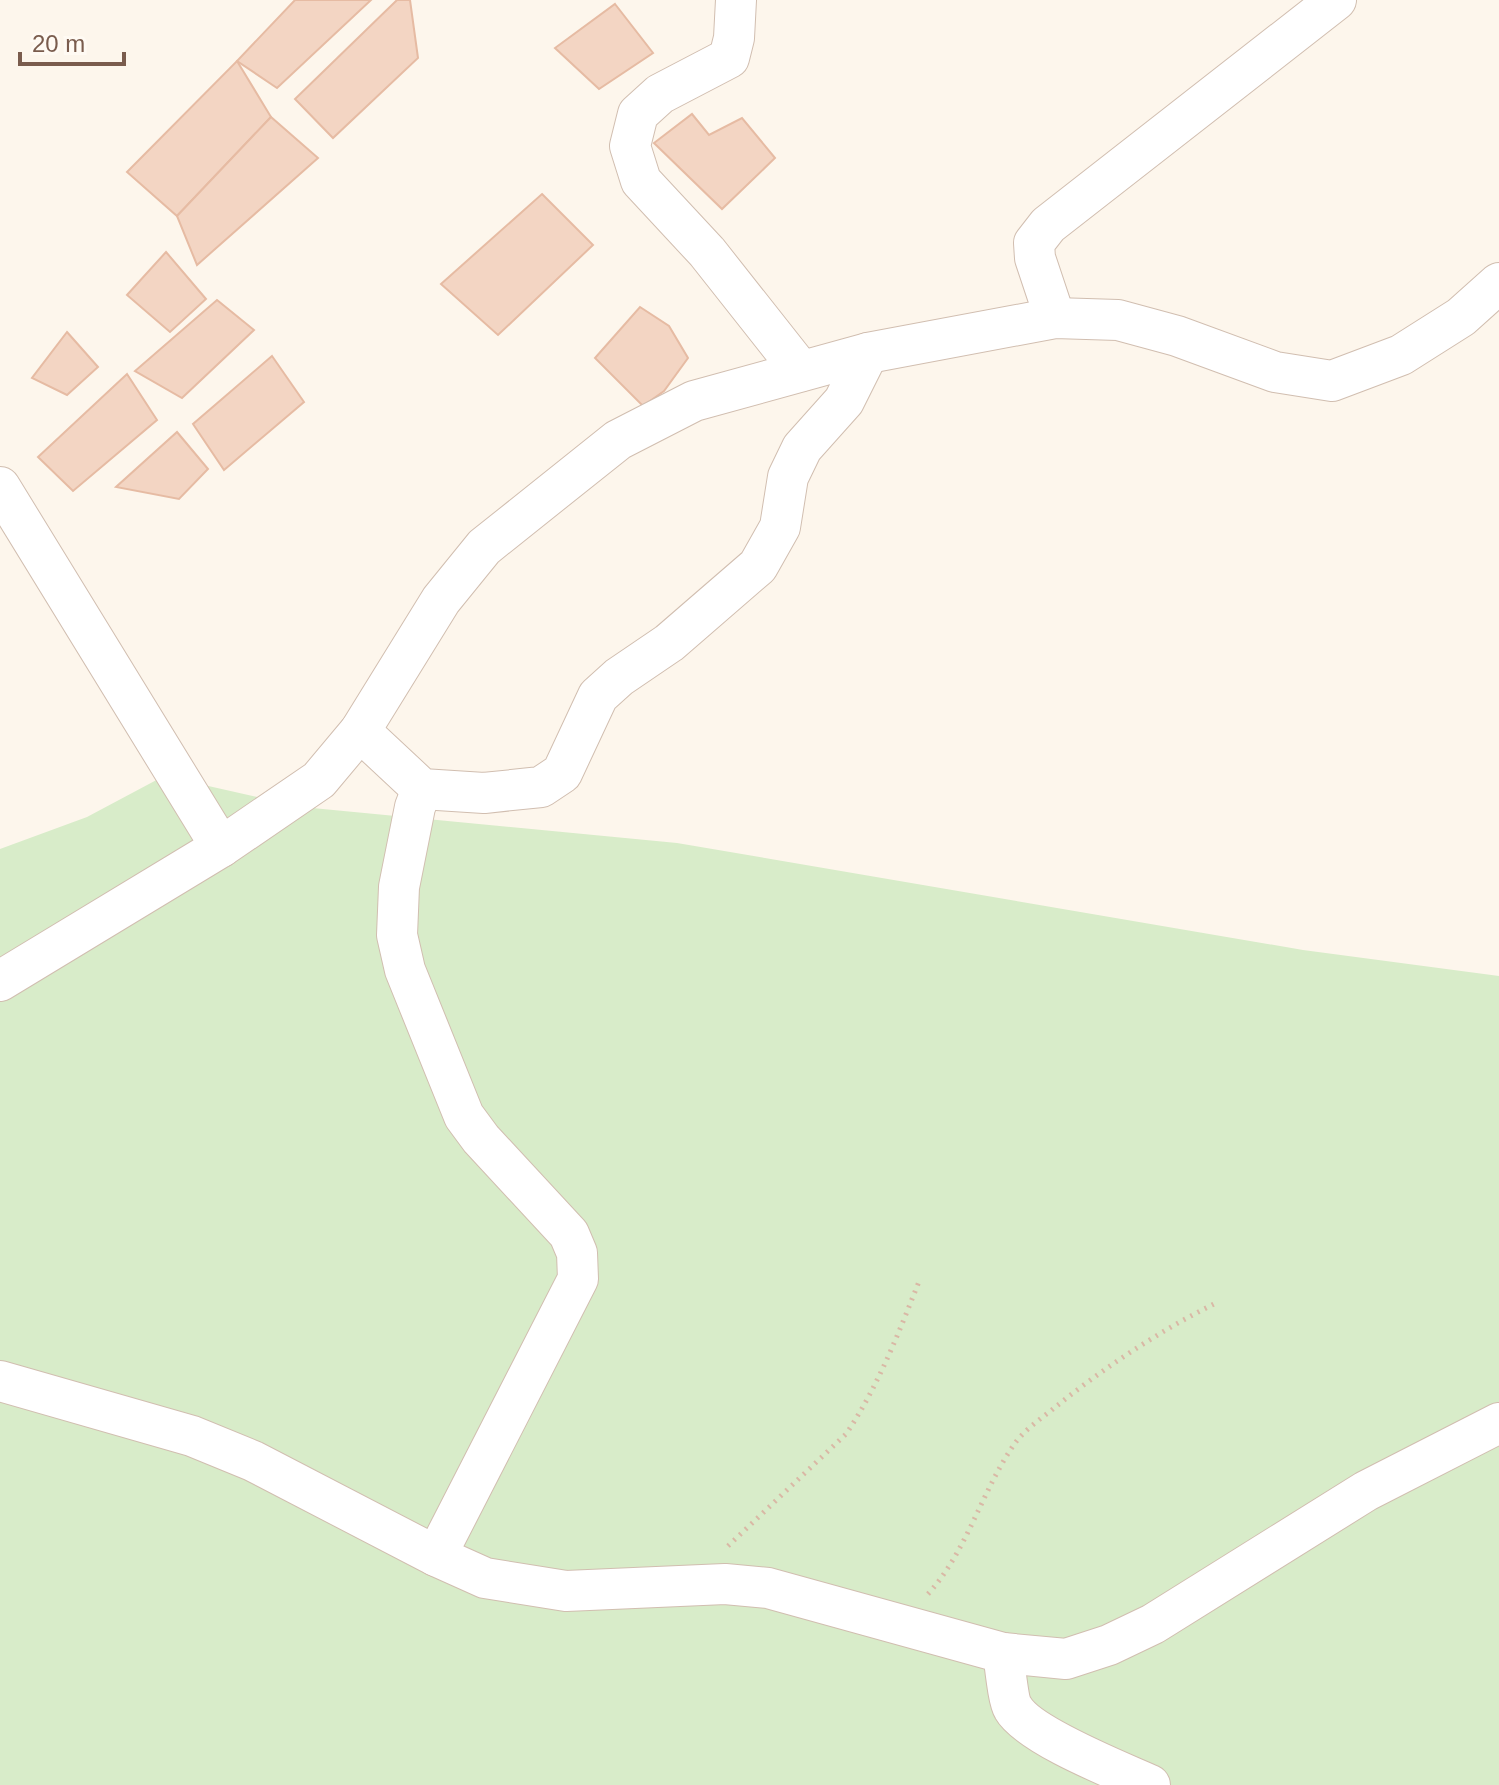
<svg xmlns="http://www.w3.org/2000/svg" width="1499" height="1785" font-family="Arial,sans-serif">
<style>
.green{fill:#d8ecc9}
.building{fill:#f3d5c3;stroke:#e6bba3;stroke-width:2}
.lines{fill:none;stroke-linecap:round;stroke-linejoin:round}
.minor-casing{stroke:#d1beb0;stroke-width:42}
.path{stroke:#d9b8a5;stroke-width:5;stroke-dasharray:2 6;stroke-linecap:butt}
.minor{stroke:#fff;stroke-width:40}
</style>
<rect width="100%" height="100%" fill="#fdf6ec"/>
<path class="green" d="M164 776 302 807 677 843 1303 950 1499 976V1785H0V849L87 817Z"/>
<g class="building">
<path d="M295 0H371L277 88 237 61Z"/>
<path d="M397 0H410L418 58 333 138 295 99Z"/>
<path d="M615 4 653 53 599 89 555 48Z"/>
<path d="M237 61 271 117 177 216 127 172Z"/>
<path d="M692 114 709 135 742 118 775 158 722 209 654 143Z"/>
<path d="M271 117 318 158 197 265 177 216Z"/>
<path d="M542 194 593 245 498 335 441 284Z"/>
<path d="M166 252 206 299 170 332 127 295Z"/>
<path d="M217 300 254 330 182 398 135 371Z"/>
<path d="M640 307 669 326 688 358 664 391 643 406 595 358Z"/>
<path d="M67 332 98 367 67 395 32 378Z"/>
<path d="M272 356 304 402 224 470 193 424Z"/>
<path d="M127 374 157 420 73 491 38 457Z"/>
<path d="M177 432 208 469 179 499 116 487Z"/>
</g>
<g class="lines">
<defs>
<g id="minor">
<path d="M736 0 734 38 729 58 660 94 638 114 630 146 641 181 707 252 801 371"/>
<path d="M1055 318 1035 258 1034 243 1048 225 1336 0"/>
<path d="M0 487 221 847 319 780 360 731 441 600 484 547 618 440 694 401 868 353 1055 318 1118 320 1177 336 1275 372 1332 381 1401 355 1461 317 1499 283"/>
<path d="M360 731 422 789 484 793 541 787 562 773 598 696 619 677 669 643 758 566 780 527 788 477 802 448 844 401 868 353"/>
<path d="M422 789 415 807 399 887 397 935 405 970 464 1116 481 1139 569 1234 577 1253 578 1279 436 1556"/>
<path d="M0 981 221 847"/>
<path d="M0 1381 192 1436 253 1461 436 1556 485 1578 566 1591 725 1584 768 1588 1003 1653 1066 1659 1109 1645 1153 1624 1366 1491 1499 1423"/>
<path d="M1003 1653C1005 1665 1008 1700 1013 1708 1029 1736 1119 1771 1150 1785"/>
</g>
</defs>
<use href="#minor" class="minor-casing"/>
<g class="path">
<path d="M728 1546 846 1434C878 1387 899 1332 920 1279"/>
<path d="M928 1594C967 1551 981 1493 1013 1446 1023 1431 1039 1420 1053 1409 1102 1369 1159 1331 1216 1303"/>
</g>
<use href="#minor" class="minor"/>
</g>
<path d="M20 52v12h104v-12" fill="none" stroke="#7a5c4d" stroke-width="4"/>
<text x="32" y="52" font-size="24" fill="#7a5c4d" stroke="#fffaf3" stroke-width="6" paint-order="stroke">20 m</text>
</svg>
